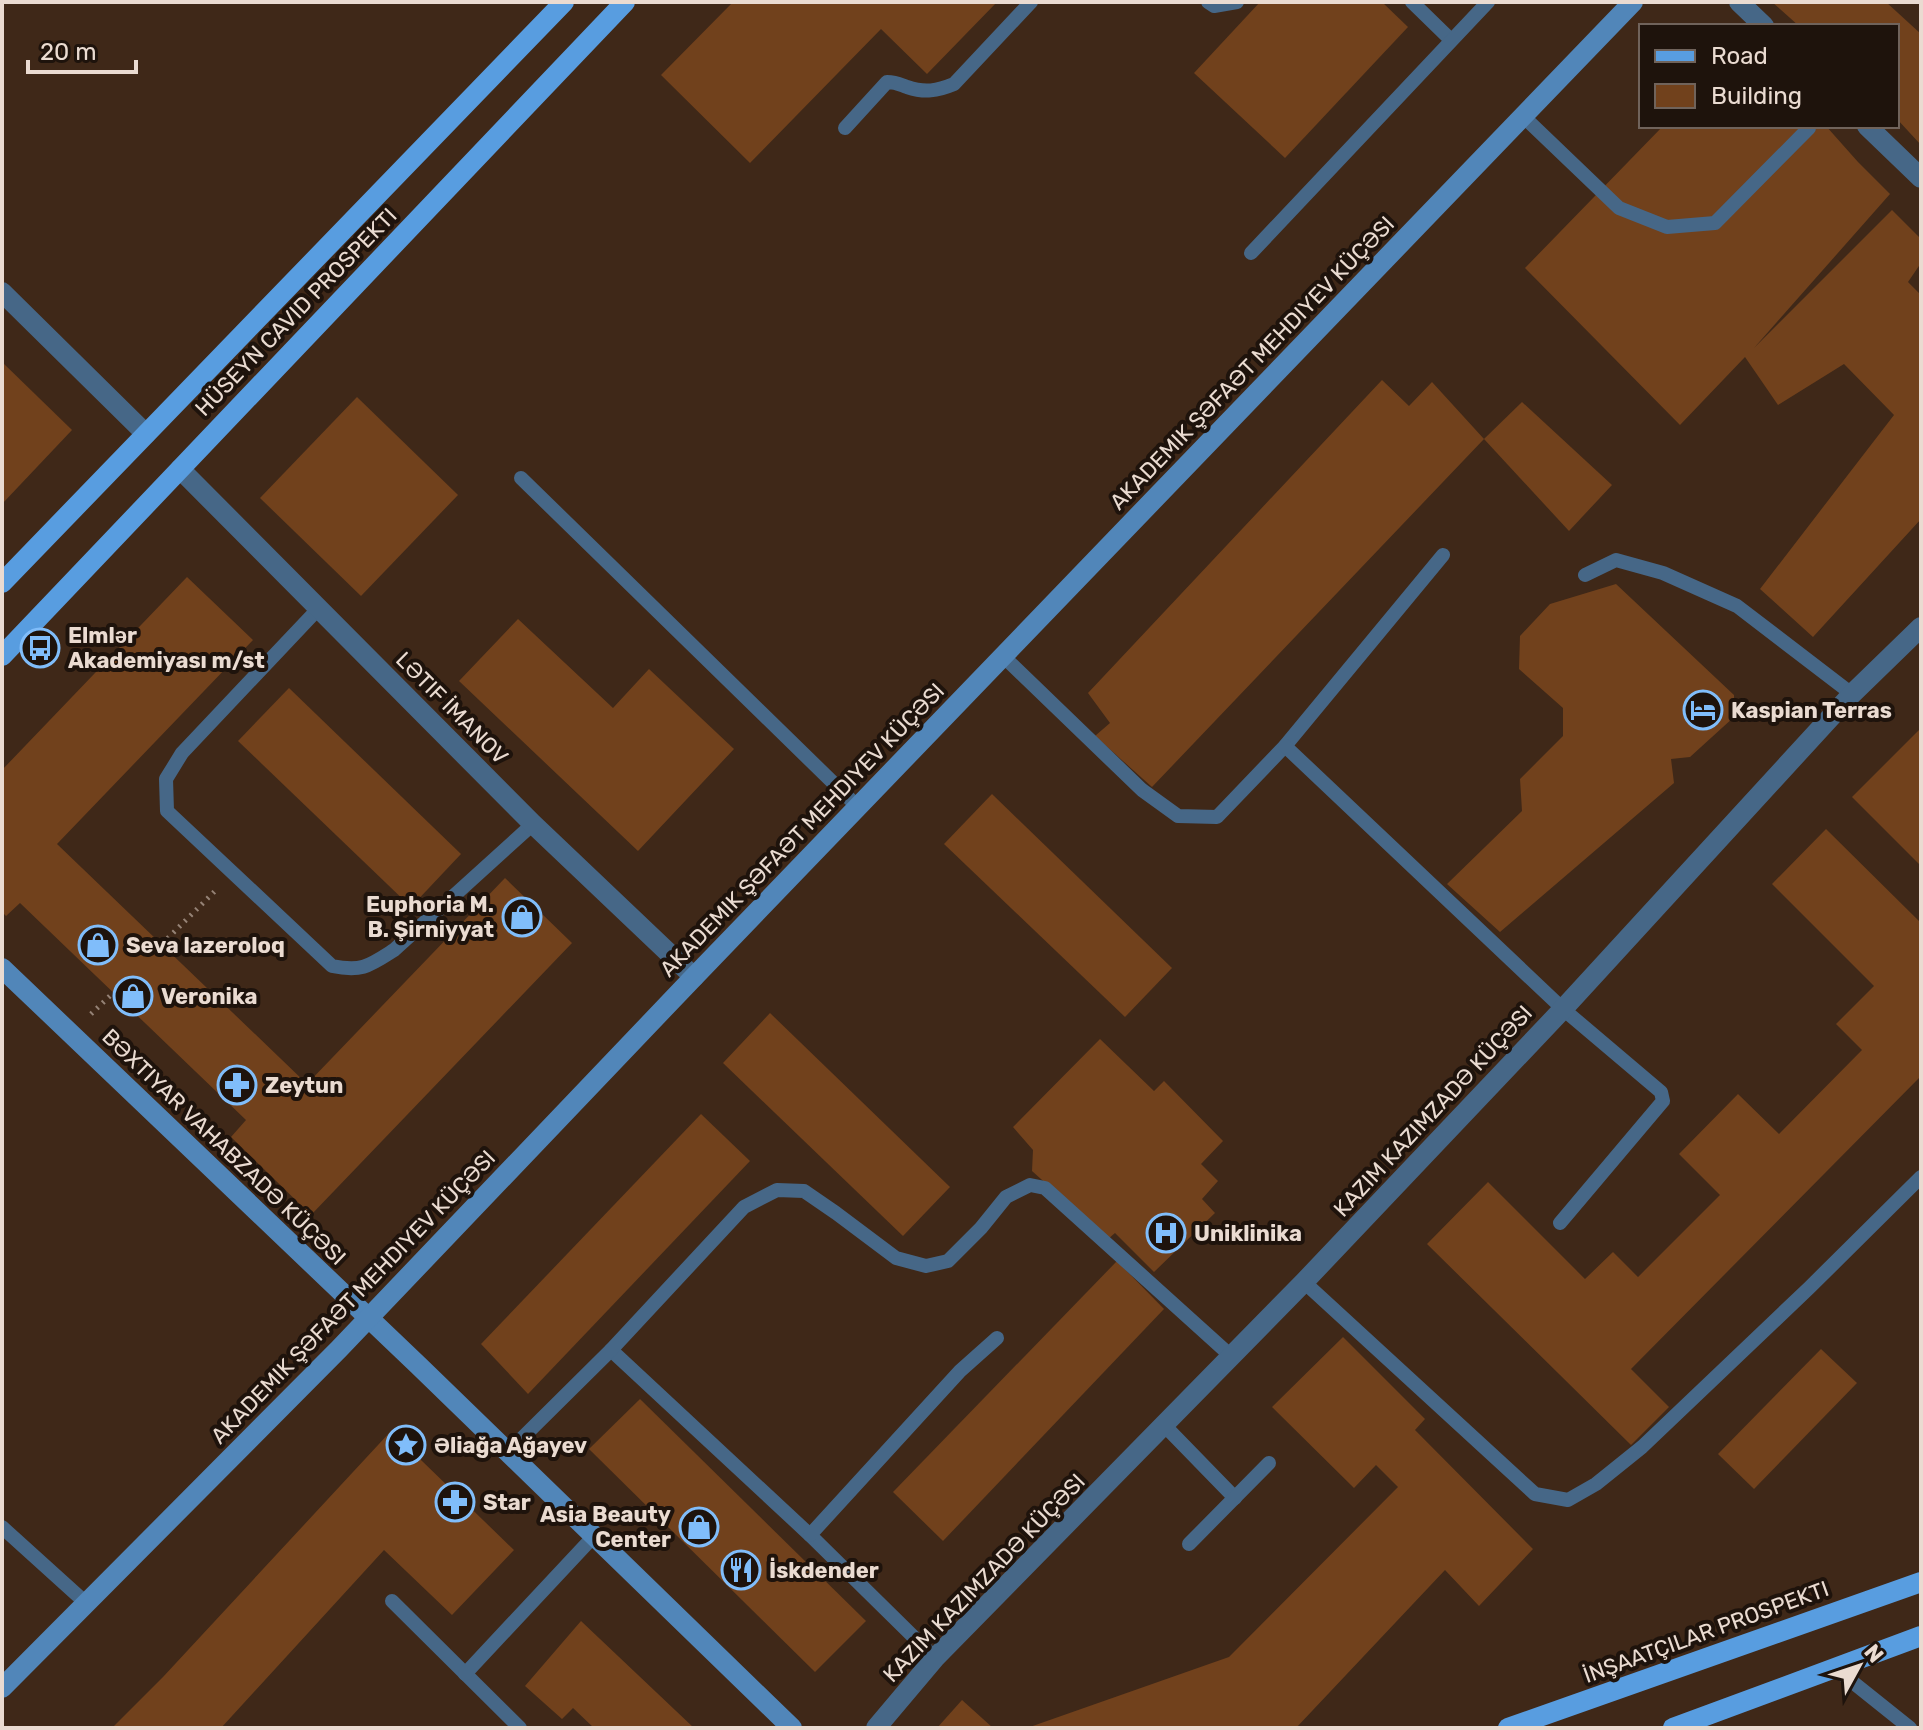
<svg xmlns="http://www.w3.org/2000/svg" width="1923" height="1730" font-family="Rubik,sans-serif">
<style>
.building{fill:#71411c}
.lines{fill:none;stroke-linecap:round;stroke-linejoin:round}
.path{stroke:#958275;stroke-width:5;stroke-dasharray:2 6;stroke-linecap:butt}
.lane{stroke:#466787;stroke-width:14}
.street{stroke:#466787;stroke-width:20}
.secondary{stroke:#5186b9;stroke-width:20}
.primary{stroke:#589de0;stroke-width:20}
.labels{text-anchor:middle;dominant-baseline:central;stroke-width:8;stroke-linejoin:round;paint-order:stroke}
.street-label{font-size:22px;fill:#eadbd1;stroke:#1e130c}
.poi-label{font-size:22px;font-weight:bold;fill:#eadbd1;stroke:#1e130c;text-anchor:start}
</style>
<rect width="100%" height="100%" fill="#3f2818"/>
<g class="building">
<path d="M733 2H997L927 74 881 29 750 163 661 75Z"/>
<path d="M1260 2H1382L1408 27 1285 158 1194 73Z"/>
<path d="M1772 2H1886L1921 34V145L1897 119V26H1799Z"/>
<path d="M1663 126H1826L1858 162 1890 194 1754 348 1892 210 1921 239V263L1908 282 1921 295V519L1813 637 1760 589 1894 415 1844 364 1778 405 1745 357 1680 425 1525 268Z"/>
<path d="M2 362 72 430 2 504Z"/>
<path d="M1382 380 1409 406 1432 382 1484 439 1152 787 1095 736 1110 723 1088 693Z"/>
<path d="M357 397 458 495 361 596 260 498Z"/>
<path d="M1522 402 1612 485 1569 531 1484 439Z"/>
<path d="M187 577 253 640 57 844 307 1084 505 878 572 943 311 1215 231 1137 246 1120 20 903 6 916 2 912V770Z"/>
<path d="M1616 584 1734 695V717L1690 757 1671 759 1674 783 1500 932 1447 884 1522 811 1520 779 1563 736V708L1519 669 1520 636 1550 604Z"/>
<path d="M518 619 613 708 649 669 734 749 638 851 459 681Z"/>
<path d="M289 688 461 854 411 907 238 741Z"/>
<path d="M1921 728V866L1852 797Z"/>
<path d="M992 794 1172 968 1125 1017 944 844Z"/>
<path d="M1826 829 1921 923V1076L1631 1369 1669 1407 1631 1445 1427 1244 1488 1182 1585 1279 1613 1252 1638 1277 1720 1195 1679 1154 1738 1094 1779 1134 1862 1050 1836 1024 1874 986 1772 884Z"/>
<path d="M770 1013 950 1187 903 1236 723 1063Z"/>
<path d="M1100 1039 1154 1091 1164 1081 1223 1141 1201 1164 1218 1181 1202 1199 1215 1213 1154 1272 1115 1233 1108 1239 1032 1171 1033 1150 1013 1127Z"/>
<path d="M701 1114 750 1161 528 1394 481 1344Z"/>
<path d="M1117 1261 1164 1309 943 1541 893 1492Z"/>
<path d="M1343 1337 1425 1419 1415 1430 1533 1549 1479 1606 1445 1570 1296 1728H1027L1229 1657 1398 1487 1376 1465 1354 1488 1272 1407Z"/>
<path d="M1821 1349 1857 1383 1754 1489 1718 1454Z"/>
<path d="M640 1399 866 1621 815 1672 589 1449Z"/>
<path d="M391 1431 514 1550 452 1615 384 1550 221 1728H112L163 1677Z"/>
<path d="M581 1621 694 1728H594L573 1708 562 1719 525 1686Z"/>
<path d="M962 1700 993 1728H937Z"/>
</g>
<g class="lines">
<g class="path">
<path d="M162 944 215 891"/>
<path d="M91 1014 113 993"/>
</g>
<g class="lane">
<path d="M1208 2 1214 6 1237 2"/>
<path d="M1412 2 1451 40"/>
<path d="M1523 116 1619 208 1667 227 1715 223 1809 128"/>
<path d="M845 128 887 82C896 82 899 84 907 87 925 93 937 91 954 84L1031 2"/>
<path d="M1251 253 1488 2"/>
<path d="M521 478 858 807"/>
<path d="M1585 575 1616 560 1663 573 1737 606 1852 694"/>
<path d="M319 608 182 753 166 779 167 811 332 966C362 972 369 966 394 950L533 824"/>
<path d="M1003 656 1142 790 1178 816 1217 817 1285 746 1443 555"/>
<path d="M1285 746 1563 1009 1661 1092 1663 1101 1560 1223"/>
<path d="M1304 1282 1535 1494 1568 1500 1596 1484 1642 1447 1809 1288 1921 1177"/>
<path d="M611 1350 810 1535 935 1658"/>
<path d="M1164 1425 1235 1498"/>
<path d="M508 1452 611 1350 744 1207 777 1190 804 1191 836 1213 896 1258 926 1266 948 1261 981 1228 1006 1197 1030 1185 1045 1188 1231 1356"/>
<path d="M2 1527 86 1603"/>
<path d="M810 1535 960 1371 997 1338"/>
<path d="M1189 1544 1269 1463"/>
<path d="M392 1601 520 1728"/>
<path d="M1835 1668 1910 1728"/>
<path d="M465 1674 594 1536"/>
</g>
<g class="street">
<path d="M1739 2 1764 26"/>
<path d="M1867 126 1921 178"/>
<path d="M2 292 146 434"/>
<path d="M180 469 533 824 694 977"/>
<path d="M876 1728 935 1658 1304 1282 1563 1009 1852 694 1921 627"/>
</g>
<g class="secondary">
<path d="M2 968 418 1365 792 1728"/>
<path d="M2 1688 339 1349 694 977 1633 2"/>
</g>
<g class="primary">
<path d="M2 583 564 2"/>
<path d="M2 656 625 2"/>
<path d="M1508 1728 1921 1582"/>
<path d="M1673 1728 1921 1636"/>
</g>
</g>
<defs>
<symbol id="bus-ring" viewBox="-11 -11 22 22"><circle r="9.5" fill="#1e130c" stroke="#80bdfa" stroke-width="1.5"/><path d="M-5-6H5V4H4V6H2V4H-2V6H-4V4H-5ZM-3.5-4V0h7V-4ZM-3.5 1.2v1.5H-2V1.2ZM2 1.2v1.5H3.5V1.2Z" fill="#80bdfa"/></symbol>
<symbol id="hotel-ring" viewBox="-11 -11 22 22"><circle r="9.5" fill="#1e130c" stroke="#80bdfa" stroke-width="1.5"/><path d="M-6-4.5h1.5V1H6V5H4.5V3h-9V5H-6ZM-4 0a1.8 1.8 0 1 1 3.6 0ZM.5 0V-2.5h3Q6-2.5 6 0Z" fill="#80bdfa"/></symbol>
<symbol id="shop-ring" viewBox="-11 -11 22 22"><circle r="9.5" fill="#1e130c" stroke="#80bdfa" stroke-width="1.5"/><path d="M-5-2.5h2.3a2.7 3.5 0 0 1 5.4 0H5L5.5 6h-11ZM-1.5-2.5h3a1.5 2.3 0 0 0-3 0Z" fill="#80bdfa"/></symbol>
<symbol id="pharmacy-ring" viewBox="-11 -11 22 22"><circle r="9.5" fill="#1e130c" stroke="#80bdfa" stroke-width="1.5"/><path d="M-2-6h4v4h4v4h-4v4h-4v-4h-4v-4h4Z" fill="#80bdfa"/></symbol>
<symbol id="hospital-ring" viewBox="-11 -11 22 22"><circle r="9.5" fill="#1e130c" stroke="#80bdfa" stroke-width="1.5"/><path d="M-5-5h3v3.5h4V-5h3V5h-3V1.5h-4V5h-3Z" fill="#80bdfa"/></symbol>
<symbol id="sight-ring" viewBox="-11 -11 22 22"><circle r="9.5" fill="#1e130c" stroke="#80bdfa" stroke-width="1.5"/><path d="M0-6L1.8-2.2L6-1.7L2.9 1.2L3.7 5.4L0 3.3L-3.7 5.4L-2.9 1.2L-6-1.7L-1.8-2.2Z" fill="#80bdfa"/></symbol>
<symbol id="restaurant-ring" viewBox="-11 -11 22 22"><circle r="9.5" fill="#1e130c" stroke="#80bdfa" stroke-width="1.5"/><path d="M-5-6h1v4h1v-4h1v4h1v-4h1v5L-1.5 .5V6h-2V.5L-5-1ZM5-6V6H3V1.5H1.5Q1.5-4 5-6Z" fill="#80bdfa"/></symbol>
</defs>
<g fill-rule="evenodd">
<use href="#bus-ring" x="18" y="626" width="44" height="44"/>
<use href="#hotel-ring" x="1681" y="688" width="44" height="44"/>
<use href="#shop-ring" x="500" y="895" width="44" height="44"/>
<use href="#shop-ring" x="76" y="923" width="44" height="44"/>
<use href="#shop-ring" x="111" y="974" width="44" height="44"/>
<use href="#pharmacy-ring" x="215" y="1063" width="44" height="44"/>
<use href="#hospital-ring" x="1144" y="1211" width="44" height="44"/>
<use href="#sight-ring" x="384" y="1423" width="44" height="44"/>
<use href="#pharmacy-ring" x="433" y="1480" width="44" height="44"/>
<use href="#shop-ring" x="677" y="1505" width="44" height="44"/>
<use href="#restaurant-ring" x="719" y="1548" width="44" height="44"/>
</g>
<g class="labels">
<g class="street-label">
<text transform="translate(296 312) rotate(-46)">HÜSEYN CAVID PROSPEKTI</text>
<text transform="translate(1252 363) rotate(-46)">AKADEMIK ŞƏFAƏT MEHDIYEV KÜÇƏSI</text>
<text transform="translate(452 708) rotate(45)">LƏTIF İMANOV</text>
<text transform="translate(802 830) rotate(-46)">AKADEMIK ŞƏFAƏT MEHDIYEV KÜÇƏSI</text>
<text transform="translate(1433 1111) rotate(-47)">KAZIM KAZIMZADƏ KÜÇƏSI</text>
<text transform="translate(224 1147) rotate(44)">BƏXTIYAR VAHABZADƏ KÜÇƏSI</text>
<text transform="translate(353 1297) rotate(-46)">AKADEMIK ŞƏFAƏT MEHDIYEV KÜÇƏSI</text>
<text transform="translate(984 1578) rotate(-46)">KAZIM KAZIMZADƏ KÜÇƏSI</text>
<text transform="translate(1706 1632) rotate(-20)">İNŞAATÇILAR PROSPEKTI</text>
</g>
<g class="poi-label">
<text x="68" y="635">Elmlər<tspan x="68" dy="25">Akademiyası m/st</tspan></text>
<text x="1731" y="710">Kaspian Terras</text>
<text x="494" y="904" text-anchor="end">Euphoria M.<tspan x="494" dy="25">B. Şirniyyat</tspan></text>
<text x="126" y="945">Seva lazeroloq</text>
<text x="161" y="996">Veronika</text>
<text x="265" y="1085">Zeytun</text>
<text x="1194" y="1233">Uniklinika</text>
<text x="434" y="1445">Əliağa Ağayev</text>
<text x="483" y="1502">Star</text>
<text x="671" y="1514" text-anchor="end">Asia Beauty<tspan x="671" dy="25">Center</tspan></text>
<text x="769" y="1570">İskdender</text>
</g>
</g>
<rect width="1923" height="1730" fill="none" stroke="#eadbd1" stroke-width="8"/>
<rect x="1639" y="24" width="260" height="104" fill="#1e130c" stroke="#70635b" stroke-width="2"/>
<rect x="1655" y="50" width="40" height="12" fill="#589de0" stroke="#70635b" stroke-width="2"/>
<text x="1711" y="64" font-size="24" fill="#eadbd1">Road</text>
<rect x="1655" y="84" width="40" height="24" fill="#71411c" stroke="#70635b" stroke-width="2"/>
<text x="1711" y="104" font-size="24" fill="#eadbd1">Building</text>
<g transform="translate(1859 1666) rotate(50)" stroke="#1e130c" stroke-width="6" paint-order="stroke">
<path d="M0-6L14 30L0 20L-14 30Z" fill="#eadbd1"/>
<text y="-12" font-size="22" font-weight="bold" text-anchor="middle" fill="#eadbd1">N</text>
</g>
<path d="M28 60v12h108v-12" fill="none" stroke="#eadbd1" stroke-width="4"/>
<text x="40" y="60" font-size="24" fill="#eadbd1" stroke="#1e130c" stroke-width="6" paint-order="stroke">20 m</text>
</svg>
